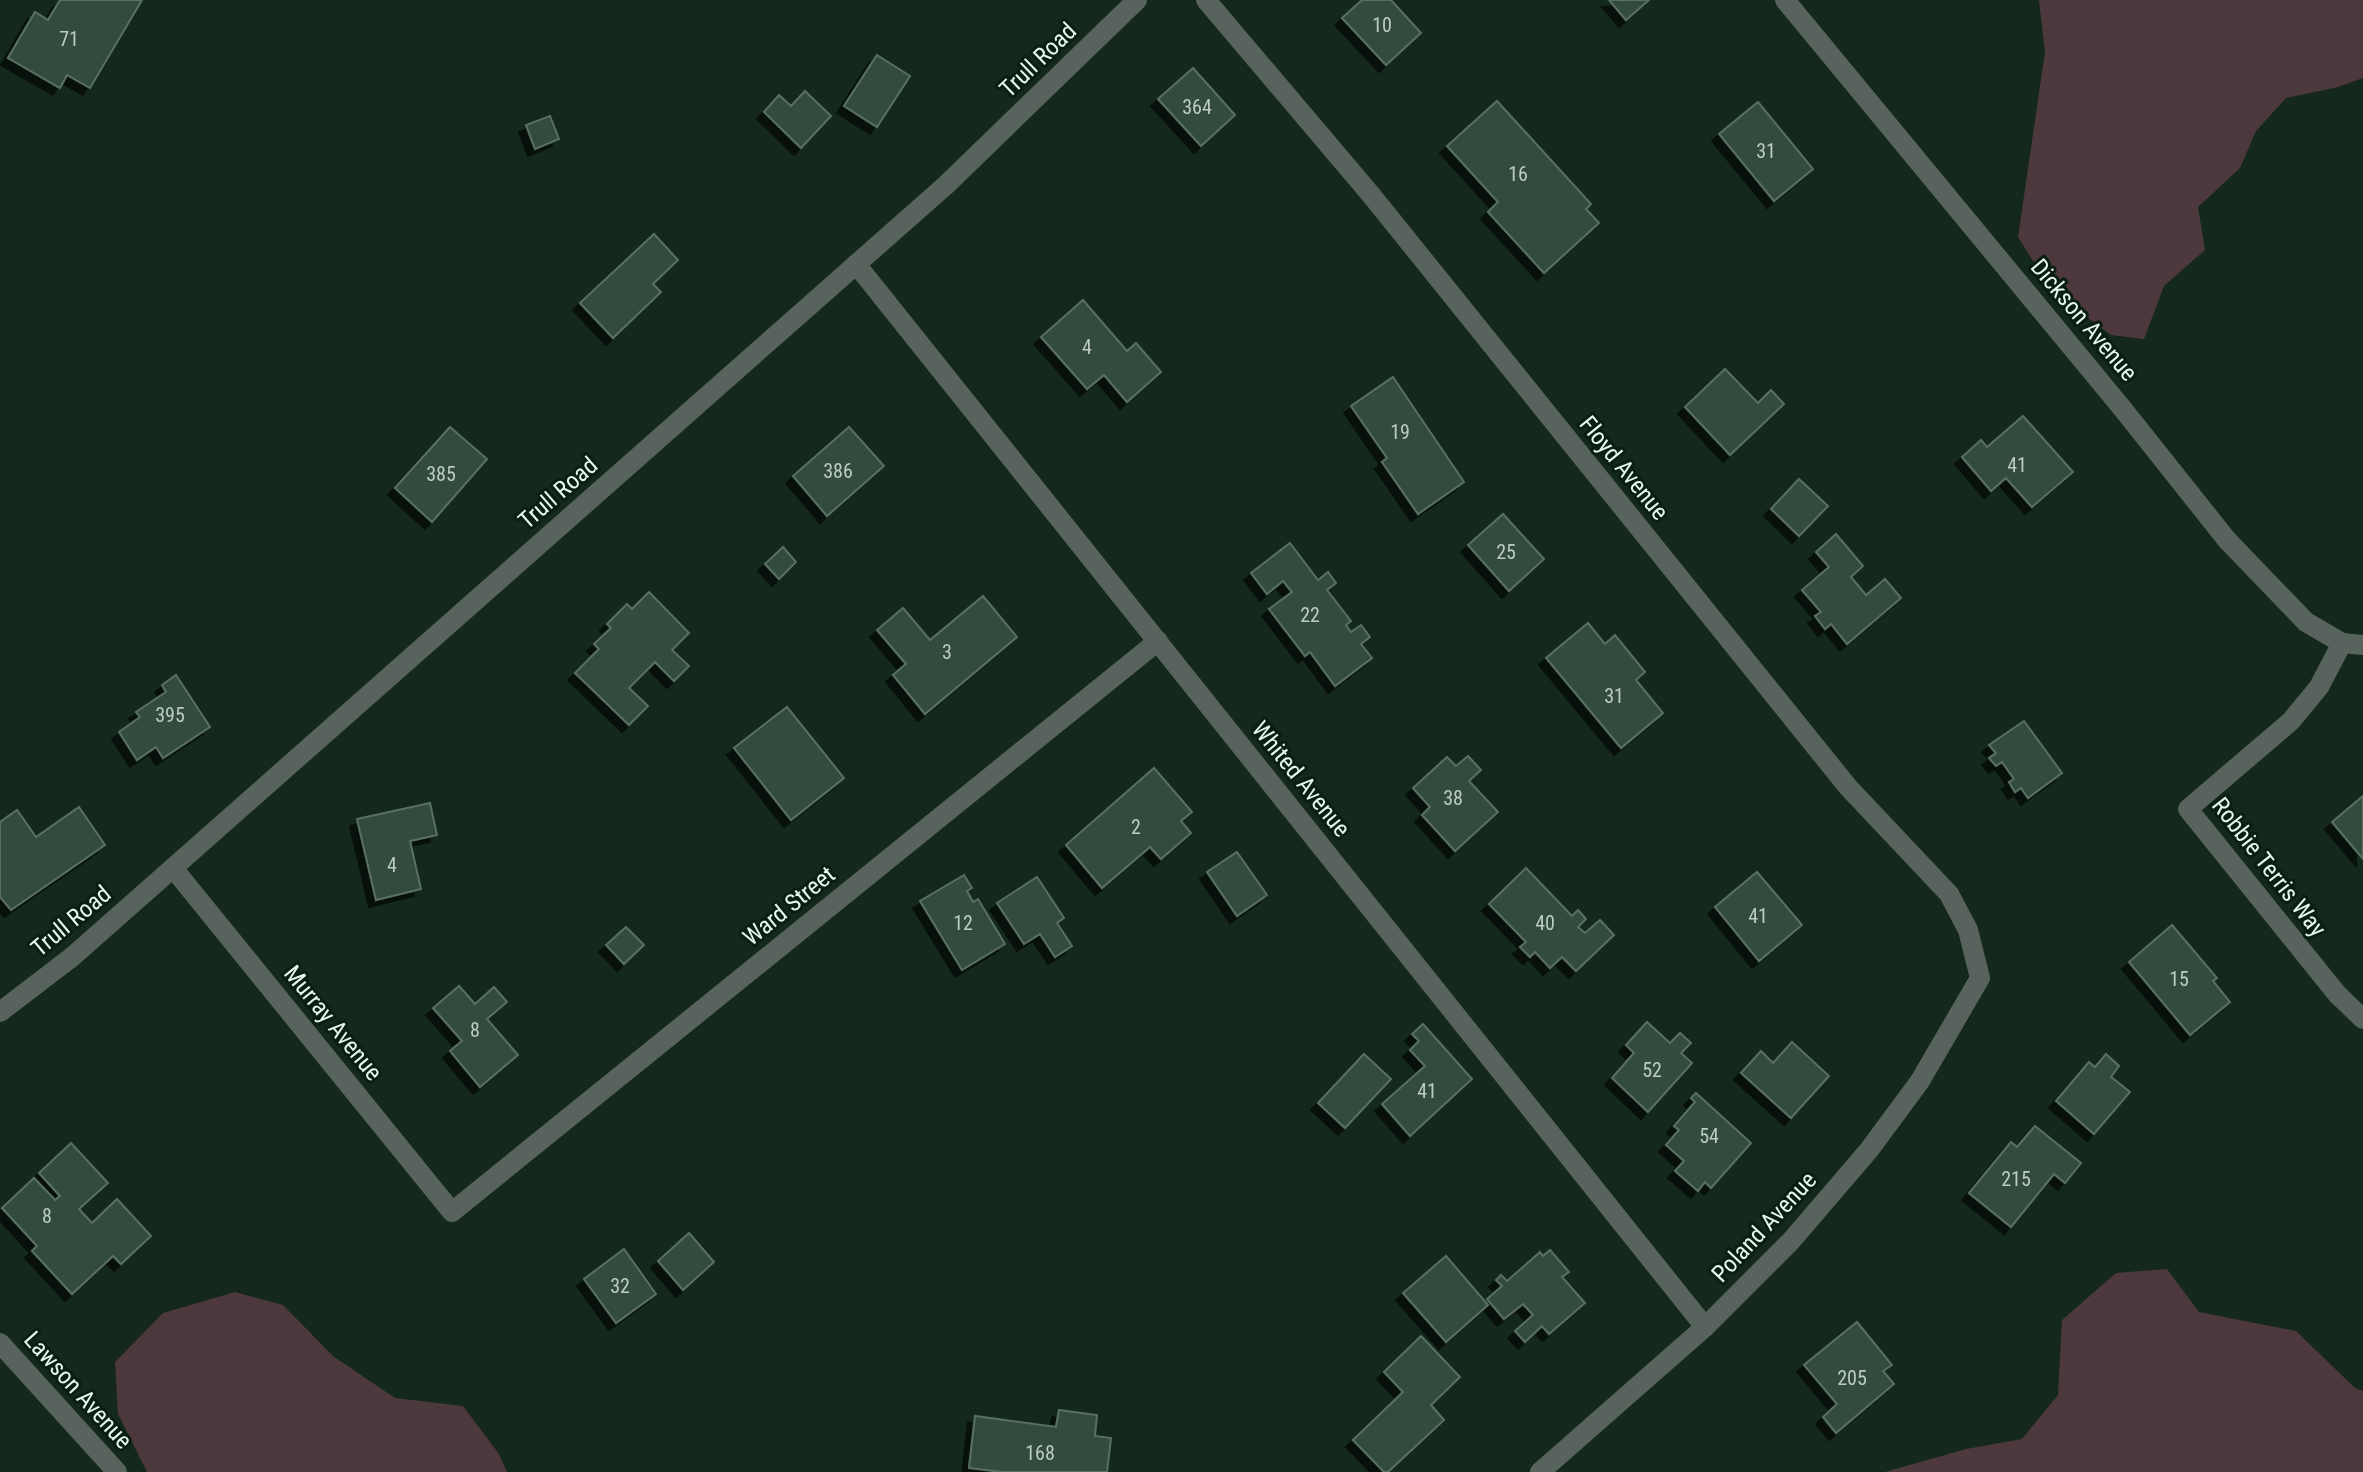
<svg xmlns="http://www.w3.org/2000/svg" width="2363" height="1472" font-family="'Roboto Condensed',sans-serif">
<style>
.green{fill:#4d383d}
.building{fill:#314b3c;stroke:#597062;stroke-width:2;filter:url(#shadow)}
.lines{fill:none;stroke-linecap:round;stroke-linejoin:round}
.minor{stroke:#59635d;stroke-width:20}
.tertiary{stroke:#59635d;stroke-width:20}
.labels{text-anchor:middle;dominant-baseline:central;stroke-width:6;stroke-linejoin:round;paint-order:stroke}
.number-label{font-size:20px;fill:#bcccc2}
.street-label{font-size:24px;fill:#eaf7ef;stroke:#0a1f14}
</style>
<defs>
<filter id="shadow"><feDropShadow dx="-7" dy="7" stdDeviation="0" flood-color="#0009"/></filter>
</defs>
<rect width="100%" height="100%" fill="#14281d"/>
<g class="green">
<path d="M2039 0H2363V78L2338 87 2286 98 2256 131 2240 168 2198 207 2205 250 2164 286 2144 339 2111 335 2052 291 2018 237 2045 52Z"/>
<path d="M2167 1269 2199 1312 2296 1331 2355 1388 2363 1391V1472H1885L1966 1449 2022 1439 2058 1395 2062 1320 2116 1273Z"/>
<path d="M235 1292 283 1305 333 1356 395 1398 463 1406 499 1454 507 1472H147L118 1414 115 1362 163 1313Z"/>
</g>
<g class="building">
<path d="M60 0H142L90 88 67 75 60 88 8 58 35 12 48 20Z"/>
<path d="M1362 0H1391L1421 33 1386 65 1342 18Z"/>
<path d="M1609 0H1649L1626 20Z"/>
<path d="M877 55 910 76 877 127 844 106Z"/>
<path d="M1193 68 1235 115 1201 146 1158 99Z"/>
<path d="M805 91 831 116 801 148 764 112 779 95 791 106Z"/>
<path d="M1497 101 1591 204 1586 209 1599 223 1544 273 1488 212 1498 202 1447 146Z"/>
<path d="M1758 102 1813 169 1774 201 1719 134Z"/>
<path d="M550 116 559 139 535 149 526 125Z"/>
<path d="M654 234 678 260 653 284 661 292 613 338 580 303Z"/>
<path d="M1083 300 1127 351 1136 343 1161 372 1127 402 1104 375 1087 389 1041 337Z"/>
<path d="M1725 369 1758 403 1771 390 1784 404 1730 455 1685 407Z"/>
<path d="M1393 377 1464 482 1418 514 1382 462 1387 458 1351 406Z"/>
<path d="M2023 416 2073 472 2032 507 2006 478 1991 491 1962 457 1981 440 1987 447Z"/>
<path d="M450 427 487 459 432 522 395 488Z"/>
<path d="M849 427 884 466 827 516 793 476Z"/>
<path d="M1799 479 1828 506 1799 536 1771 509Z"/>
<path d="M1503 514 1544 559 1509 591 1468 545Z"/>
<path d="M1836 534 1863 566 1851 577 1866 595 1885 579 1901 598 1847 644 1831 624 1825 629 1815 616 1821 612 1802 590 1829 567 1816 552Z"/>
<path d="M1290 543 1318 580 1328 572 1336 583 1327 590 1351 621 1346 625 1351 632 1361 625 1370 637 1361 644 1372 658 1335 686 1310 652 1305 656 1269 609 1292 592 1283 581 1267 594 1251 573Z"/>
<path d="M783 547 796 562 779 579 765 564Z"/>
<path d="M649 592 689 633 672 650 689 666 674 681 655 662 629 688 648 706 629 725 575 673 599 649 594 644 611 628 607 624 627 604 632 609Z"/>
<path d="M983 596 1017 637 925 714 893 675 906 664 877 630 903 608 930 640Z"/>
<path d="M1588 623 1605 644 1615 635 1645 672 1636 680 1663 713 1621 748 1546 658Z"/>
<path d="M176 675 210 727 163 758 156 747 137 760 119 732 140 717 136 712 166 692 162 685Z"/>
<path d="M787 707 844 778 791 820 734 748Z"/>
<path d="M2024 721 2062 773 2028 798 2021 788 2015 792 2009 782 2014 779 2002 762 1996 766 1989 758 1996 753 1989 745Z"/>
<path d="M1468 756 1481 770 1469 781 1498 812 1455 851 1422 815 1430 807 1413 788 1447 757 1456 766Z"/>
<path d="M1154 768 1192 812 1181 821 1191 833 1161 859 1150 847 1102 888 1066 845Z"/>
<path d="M2363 796V859L2332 822Z"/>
<path d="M430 803 437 835 410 841 421 889 376 900 357 819Z"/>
<path d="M79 807 105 845 11 910 0 897V822L17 810 36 837Z"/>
<path d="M1237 852 1267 895 1237 916 1207 872Z"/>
<path d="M1526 868 1572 916 1578 910 1586 919 1578 927 1585 933 1600 920 1614 935 1576 971 1562 957 1550 968 1535 952 1530 957 1520 947 1526 942 1489 904Z"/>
<path d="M1757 872 1802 925 1759 961 1715 907Z"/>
<path d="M964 875 972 888 967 891 973 902 978 899 1005 944 962 970 920 901Z"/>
<path d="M1037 877 1064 918 1057 923 1072 946 1055 957 1040 934 1024 944 997 903Z"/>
<path d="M2172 925 2217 978 2213 981 2230 1002 2190 1035 2129 962Z"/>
<path d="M626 927 644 945 624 964 606 945Z"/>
<path d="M459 986 475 1004 494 987 507 1002 487 1019 518 1055 480 1087 450 1051 462 1041 433 1008Z"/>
<path d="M1647 1022 1670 1043 1680 1033 1691 1043 1681 1053 1692 1063 1648 1112 1612 1078 1634 1053 1626 1045Z"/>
<path d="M1423 1024 1472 1079 1410 1136 1382 1104 1425 1066 1410 1050 1419 1041 1412 1034Z"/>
<path d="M1792 1042 1829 1076 1791 1118 1741 1073 1761 1051 1773 1063Z"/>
<path d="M1364 1054 1391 1079 1345 1128 1318 1103Z"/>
<path d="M2106 1054 2119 1066 2111 1077 2130 1092 2094 1134 2056 1101 2089 1062 2095 1067Z"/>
<path d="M1696 1093 1751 1143 1711 1188 1705 1182 1698 1191 1675 1171 1684 1161 1666 1145 1679 1130 1674 1126 1695 1102 1691 1098Z"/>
<path d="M2035 1126 2081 1163 2065 1183 2054 1174 2011 1227 1969 1193 2011 1142 2017 1147Z"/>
<path d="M71 1143 108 1183 79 1209 92 1223 117 1199 151 1236 121 1264 113 1256 72 1294 32 1251 37 1246 2 1208 34 1178 55 1200 60 1196 39 1173Z"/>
<path d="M689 1233 714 1262 683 1290 658 1261Z"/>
<path d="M624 1249 656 1294 616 1323 584 1279Z"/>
<path d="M1550 1250 1569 1272 1562 1277 1585 1303 1549 1334 1542 1326 1525 1342 1515 1331 1533 1315 1523 1304 1504 1319 1487 1299 1502 1286 1496 1280 1501 1275 1507 1281 1540 1252 1543 1256Z"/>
<path d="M1446 1256 1488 1305 1446 1342 1403 1293Z"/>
<path d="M1857 1322 1892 1365 1883 1371 1894 1384 1836 1433 1823 1417 1837 1404 1804 1365Z"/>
<path d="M1421 1336 1460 1377 1431 1405 1444 1420 1388 1472H1384L1353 1440 1403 1392 1384 1372Z"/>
<path d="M1059 1410 1097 1415 1095 1436 1111 1438 1107 1472H1002L969 1468 975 1416 1056 1427Z"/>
</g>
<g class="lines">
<g class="minor">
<path d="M1206 0 1372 196 1848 787 1949 894 1968 930 1980 978 1920 1081 1869 1150 1791 1241 1705 1327 1540 1472"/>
<path d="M1785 0 2122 408 2227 540 2306 622 2342 643 2363 645"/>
<path d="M856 264 1705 1327"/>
<path d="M2342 643 2319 687 2291 721 2188 809 2337 994 2363 1019"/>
<path d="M173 868 452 1212 1158 641"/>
<path d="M0 1343 117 1472"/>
</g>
<path class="tertiary" d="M0 1012 72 957 946 185 1137 0"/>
</g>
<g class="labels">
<g class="number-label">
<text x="1382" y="25">10</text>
<text x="69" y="39">71</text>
<text x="1197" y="107">364</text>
<text x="1766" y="151">31</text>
<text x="1518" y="174">16</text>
<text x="1087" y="347">4</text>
<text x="1400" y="432">19</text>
<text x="2017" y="465">41</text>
<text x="838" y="471">386</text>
<text x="441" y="474">385</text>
<text x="1506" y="552">25</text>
<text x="1310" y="615">22</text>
<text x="947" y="652">3</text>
<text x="1614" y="696">31</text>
<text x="170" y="715">395</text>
<text x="1453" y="798">38</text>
<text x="1136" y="827">2</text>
<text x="392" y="865">4</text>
<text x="1758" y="916">41</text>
<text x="963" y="923">12</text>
<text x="1545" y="923">40</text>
<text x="2179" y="979">15</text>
<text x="475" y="1030">8</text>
<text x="1652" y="1070">52</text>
<text x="1427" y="1091">41</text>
<text x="1709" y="1136">54</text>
<text x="2016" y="1179">215</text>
<text x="47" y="1216">8</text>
<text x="620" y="1286">32</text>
<text x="1852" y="1378">205</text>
<text x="1040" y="1453">168</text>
</g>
<g class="street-label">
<text transform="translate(1038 60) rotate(-44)">Trull Road</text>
<text transform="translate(2084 320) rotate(50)">Dickson Avenue</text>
<text transform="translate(1624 468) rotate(51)">Floyd Avenue</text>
<text transform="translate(558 493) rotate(-41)">Trull Road</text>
<text transform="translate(1301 779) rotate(51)">Whited Avenue</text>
<text transform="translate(2269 867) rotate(52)">Robbie Terris Way</text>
<text transform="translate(789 906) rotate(-39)">Ward Street</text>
<text transform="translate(71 921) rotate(-40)">Trull Road</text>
<text transform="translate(333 1023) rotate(51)">Murray Avenue</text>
<text transform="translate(1764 1227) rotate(-47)">Poland Avenue</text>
<text transform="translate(78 1390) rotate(48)">Lawson Avenue</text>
</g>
</g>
</svg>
